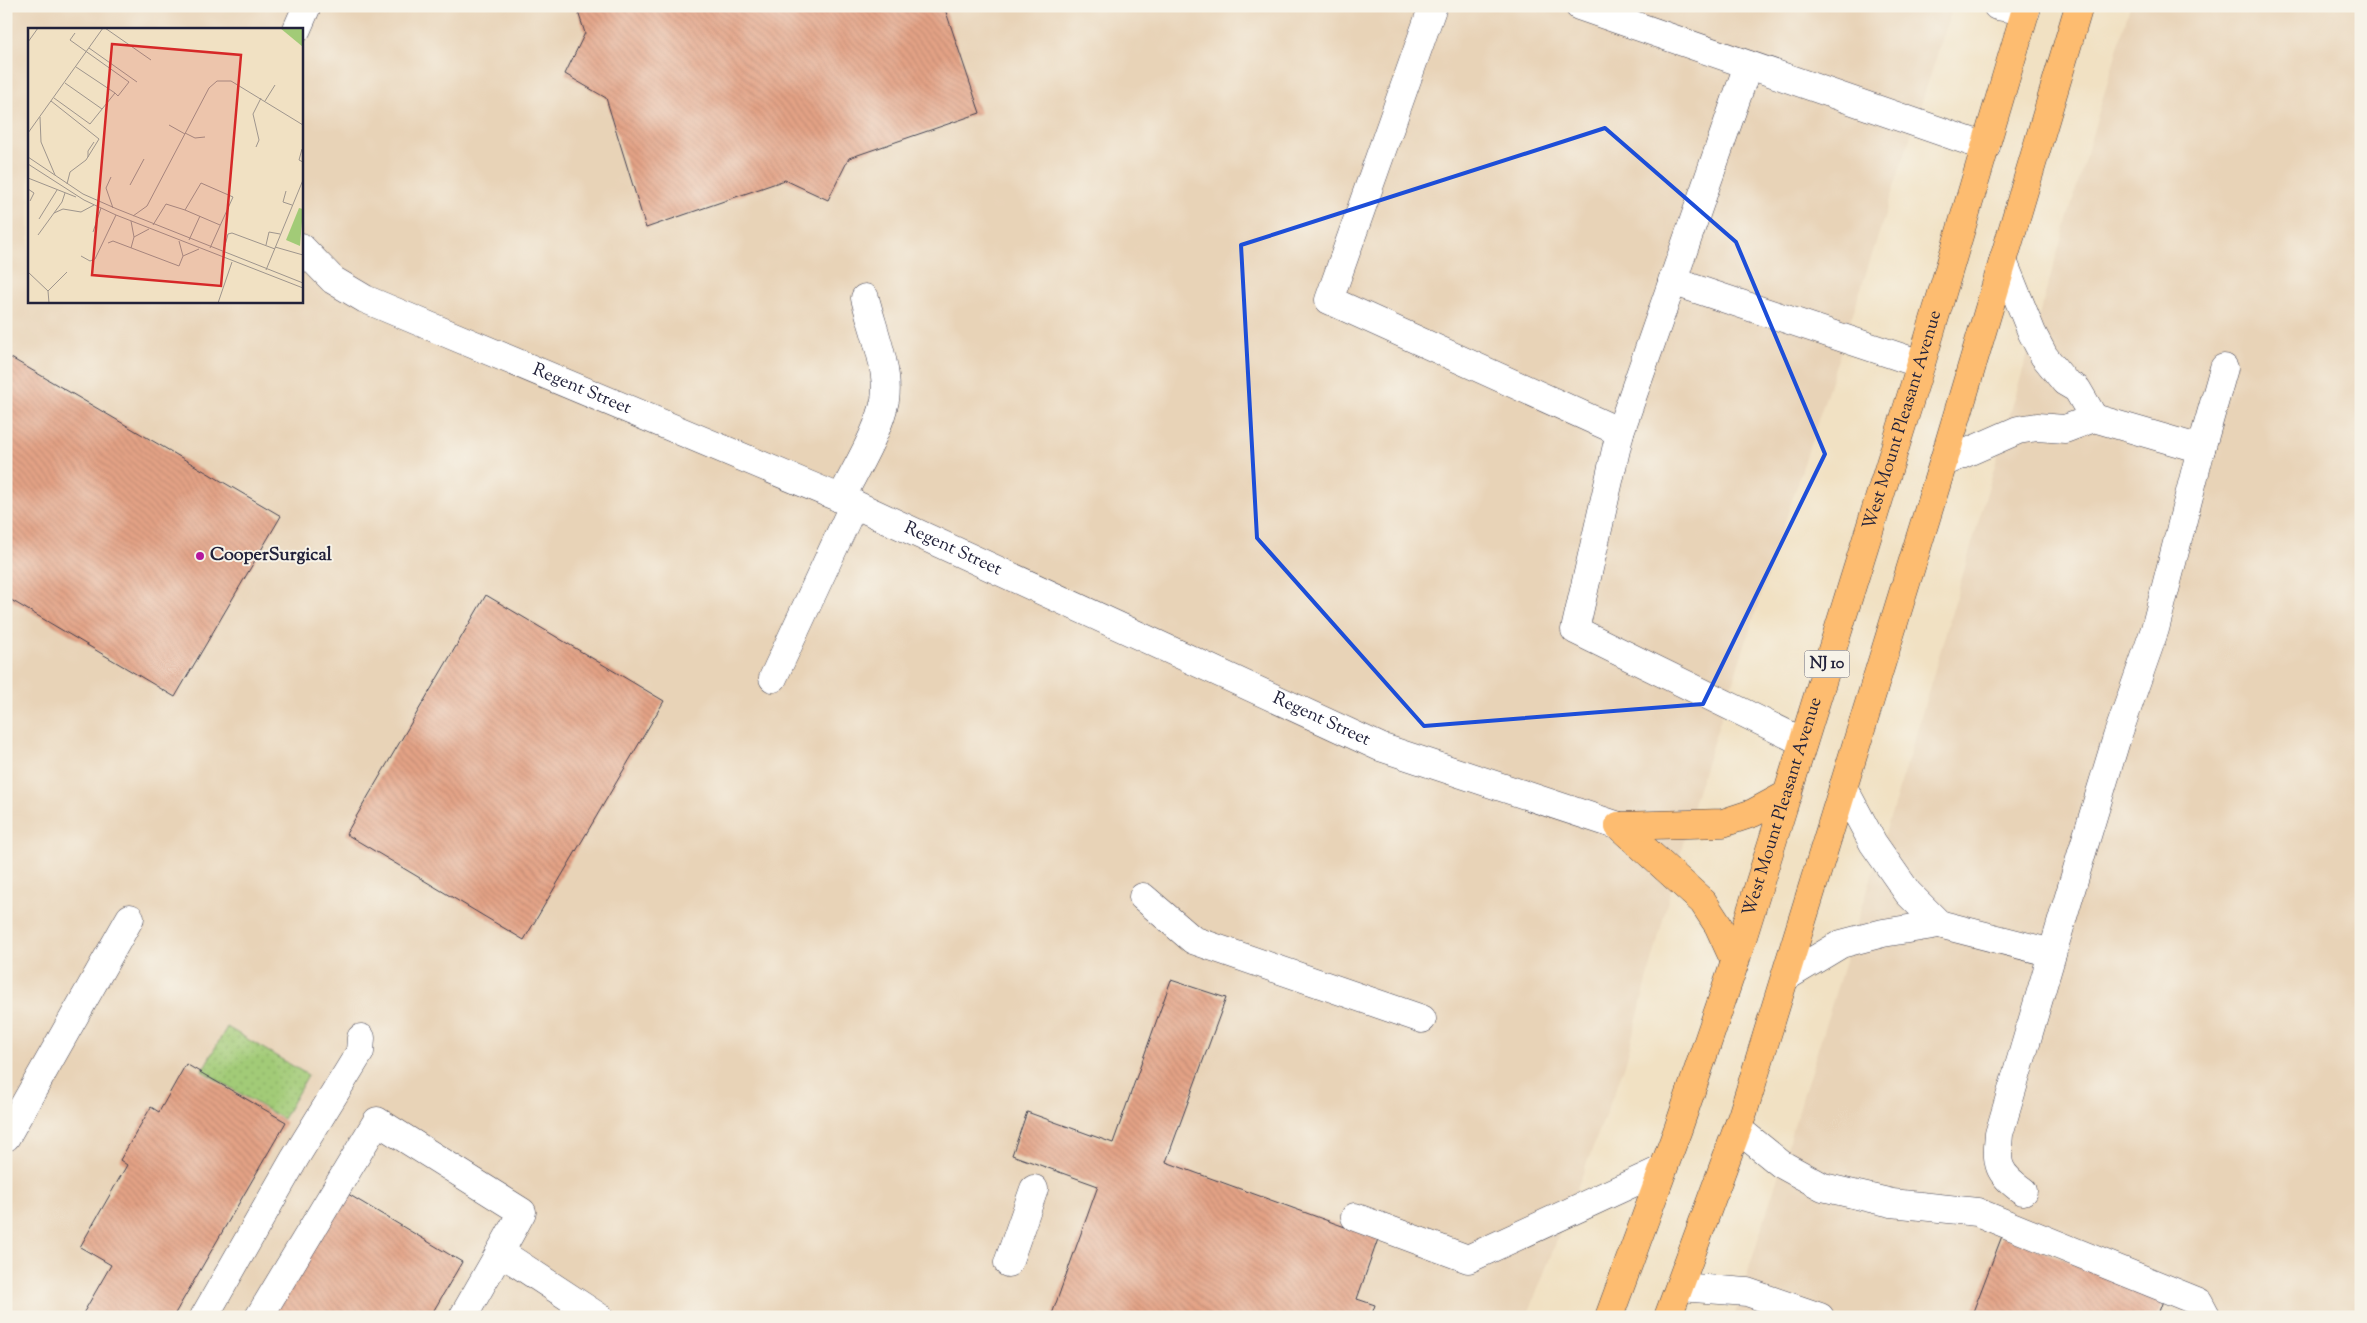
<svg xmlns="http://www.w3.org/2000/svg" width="2367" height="1323" font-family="'Sorts Mill Goudy',serif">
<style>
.built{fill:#e8d3b7;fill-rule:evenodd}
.park{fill:url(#park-dots);stroke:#627659}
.building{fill:url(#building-back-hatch)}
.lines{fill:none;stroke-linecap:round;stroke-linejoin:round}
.minor-casing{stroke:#413f4f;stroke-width:29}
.major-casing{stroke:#413f4f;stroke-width:29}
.minor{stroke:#fff;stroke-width:28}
.major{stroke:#fdbc6f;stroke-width:28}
.marked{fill:none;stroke:#1d4ed8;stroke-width:4;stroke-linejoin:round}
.poi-dot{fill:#b5179e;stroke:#f7f3e8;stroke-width:2}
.labels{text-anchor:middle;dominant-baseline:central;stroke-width:4;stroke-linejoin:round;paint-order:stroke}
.shield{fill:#f7f3e8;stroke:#62616f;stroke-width:1}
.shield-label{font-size:16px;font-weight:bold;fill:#22223b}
.street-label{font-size:18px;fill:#22223b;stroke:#f7f3e8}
.poi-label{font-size:18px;font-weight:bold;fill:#22223b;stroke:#f7f3e8;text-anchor:start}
.inset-road{fill:none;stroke:#9e958d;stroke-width:1}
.view{fill:#d62828;fill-opacity:0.15;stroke:#d62828;stroke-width:2.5}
.inset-edge{fill:none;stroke:#22223b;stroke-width:2.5}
</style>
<defs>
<pattern id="park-dots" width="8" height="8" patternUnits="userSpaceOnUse" patternTransform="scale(1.25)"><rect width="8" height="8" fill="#a2cb77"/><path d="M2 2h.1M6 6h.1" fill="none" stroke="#8bae68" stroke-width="1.8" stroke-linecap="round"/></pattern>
<pattern id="building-back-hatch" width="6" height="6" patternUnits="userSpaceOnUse" patternTransform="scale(1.25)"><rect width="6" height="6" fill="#e3a285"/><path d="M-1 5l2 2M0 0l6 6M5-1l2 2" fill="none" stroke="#c28b74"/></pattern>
</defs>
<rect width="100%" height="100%" fill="#f7f3e8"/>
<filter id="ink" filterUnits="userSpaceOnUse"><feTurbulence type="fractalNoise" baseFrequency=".02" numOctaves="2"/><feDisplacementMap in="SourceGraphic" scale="10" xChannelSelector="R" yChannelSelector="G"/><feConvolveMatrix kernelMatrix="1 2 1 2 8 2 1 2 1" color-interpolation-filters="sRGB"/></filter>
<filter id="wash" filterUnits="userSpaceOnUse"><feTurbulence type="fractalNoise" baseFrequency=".0096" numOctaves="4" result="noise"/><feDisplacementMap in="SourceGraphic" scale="20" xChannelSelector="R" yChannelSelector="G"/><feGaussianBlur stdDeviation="1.12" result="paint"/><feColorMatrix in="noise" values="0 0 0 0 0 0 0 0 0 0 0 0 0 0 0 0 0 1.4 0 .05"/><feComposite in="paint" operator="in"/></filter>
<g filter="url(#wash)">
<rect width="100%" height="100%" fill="#f1e1c3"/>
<g class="built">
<path d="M6 6H1953L1694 801 1625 1065 1527 1317H6ZM29 29H301V301H29Z"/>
<path d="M2130 6H2361V1317H1734L1913 744Z"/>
</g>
<path class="park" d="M227 1027 308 1075 283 1119 202 1071Z"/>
<g id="blocks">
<g class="building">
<path d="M576 6H944L980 113 849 158 828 200 785 180 646 228 606 98 565 74 585 33Z"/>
<path d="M6 355 281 516 175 697 6 597Z"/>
<path d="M486 595 664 701 524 940 346 834Z"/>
<path d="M1171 980 1226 998 1166 1162 1378 1239 1357 1299 1375 1305 1371 1317H1051L1098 1186 1012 1155 1027 1112 1113 1143Z"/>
<path d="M186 1064 286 1122 173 1317H81L111 1265 80 1247 127 1165 120 1160 151 1107 159 1112Z"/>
<path d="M343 1191 462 1262 430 1317H270Z"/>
<path d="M2002 1236 2164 1298 2157 1317H1971Z"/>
</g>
</g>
</g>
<g filter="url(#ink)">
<use href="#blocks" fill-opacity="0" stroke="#413f4f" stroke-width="1"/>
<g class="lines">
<defs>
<g id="minor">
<path d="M1433 6 1329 300 1620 432 1575 630 1803 742"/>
<path d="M1579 6 1986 147"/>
<path d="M1997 6 2026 11"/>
<path d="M297 29 307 6"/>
<path id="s1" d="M301 247 333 280 365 299 854 504 1380 747 1619 826"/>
<path d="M2003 261 2032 333 2044 356 2065 382 2077 389 2094 418"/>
<path d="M1672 281 1921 364"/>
<path d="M1620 432 1748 65"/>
<path d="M2201 449 2224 368"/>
<path d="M1943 463 2018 430 2037 427 2065 429 2094 418 2201 449 2155 629 2117 737 2083 849 1999 1134C1996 1164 1997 1173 2023 1191"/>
<path d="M841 499C855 469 879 432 885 400 890 371 872 327 865 298"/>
<path d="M773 678 854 504"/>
<path d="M1843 787 1873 843 1908 893 1939 924"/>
<path d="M1143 897 1193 940 1422 1019"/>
<path d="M1786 977 1841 944 1883 933 1939 924 2052 953"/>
<path d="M1738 1129 1781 1164 1823 1187 1892 1203 1977 1212 2199 1302 2207 1317"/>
<path d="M6 1137 130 918"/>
<path d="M1355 1217 1468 1259 1663 1169"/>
<path d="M1008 1263 1034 1189"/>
<path d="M1680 1287 1747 1292 1820 1317"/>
<path d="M204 1317 295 1158 360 1052 361 1038"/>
<path d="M259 1317 377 1121 522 1212 500 1252"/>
<path d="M463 1317 500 1252 599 1317"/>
</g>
<g id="major">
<path d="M1619 826 1703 902 1718 925 1735 962"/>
<path d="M1619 826 1723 823 1753 813 1788 794"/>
<path id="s2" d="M1609 1317 1678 1129 1735 962 1921 364 2027 6"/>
<path d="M1668 1317 1742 1116 1943 463 2079 6"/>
</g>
</defs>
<use href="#minor" class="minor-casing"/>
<use href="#major" class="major-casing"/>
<use href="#minor" class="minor"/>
<use href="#major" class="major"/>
</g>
</g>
<path class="marked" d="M1605 128 1736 242 1825 454 1703 704 1424 726 1257 538 1241 245Z"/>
<circle class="poi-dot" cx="200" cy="556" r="5"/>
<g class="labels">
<rect class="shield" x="1804.5" y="650.5" width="45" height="27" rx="4"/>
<g class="shield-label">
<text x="1827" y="664">NJ 10</text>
</g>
<g class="street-label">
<text stroke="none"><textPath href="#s1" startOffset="318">Regent Street</textPath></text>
<text stroke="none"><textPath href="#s2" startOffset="944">West Mount Pleasant Avenue</textPath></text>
<text stroke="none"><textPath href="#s1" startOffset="722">Regent Street</textPath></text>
<text stroke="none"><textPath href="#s1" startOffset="1128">Regent Street</textPath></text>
<text stroke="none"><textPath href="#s2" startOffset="539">West Mount Pleasant Avenue</textPath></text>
</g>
<g class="poi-label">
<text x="210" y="556">CooperSurgical</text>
</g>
</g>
<g transform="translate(28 28)">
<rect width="275" height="275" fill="#f1e1c3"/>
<path d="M252 0H275V19Z" fill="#a2cb77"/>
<path d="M271 180 275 181 272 218 258 212Z" fill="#a2cb77"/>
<path class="inset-road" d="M77 0 123 32M47 5 42 12 101 54 90 68 87 65M0 14 10 0M61 20 109 54M37 55 74 81M26 70 62 96 87 65 48 39M23 73 71 111 58 132 42 144 39 156M237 73 247 57M12 89 13 114 27 147M141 97 157 106M0 105 75 0M157 105 167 110 177 109M228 119 231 112 225 86 233 70M274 121 271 132 275 134M0 129 55 166 89 181 275 255M60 129V123L66 114M0 136 56 172 88 187 275 260M83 149 78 160 85 180M0 150 48 169M102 157 116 131M0 161 6 165 2 173M258 163 255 174 264 177M119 178 181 60 189 53H203L275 97M157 182 192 197M26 185 35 181 53 184 66 177M105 188 119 178M11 191 29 162M103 193 106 209 103 220M125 197 138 176 157 182 173 155 205 169 182 220M65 204 73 180M10 207 34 174 37 165M106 209 121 201M161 212 172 188M80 215 85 213 151 238 155 228 151 213M238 217 241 204 252 206M247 219 275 227M195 225 200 206 204 205 247 221M53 228 62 233 67 231 88 187M155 228 171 221M238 242 275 152M0 244 20 263 21 275M20 263 39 244M190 275 204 234"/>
<path class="view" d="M84 16 213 27 193 258 64 247Z"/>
<rect width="275" height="275" class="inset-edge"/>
</g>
<rect width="2367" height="1323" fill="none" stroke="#f7f3e8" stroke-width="25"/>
</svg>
